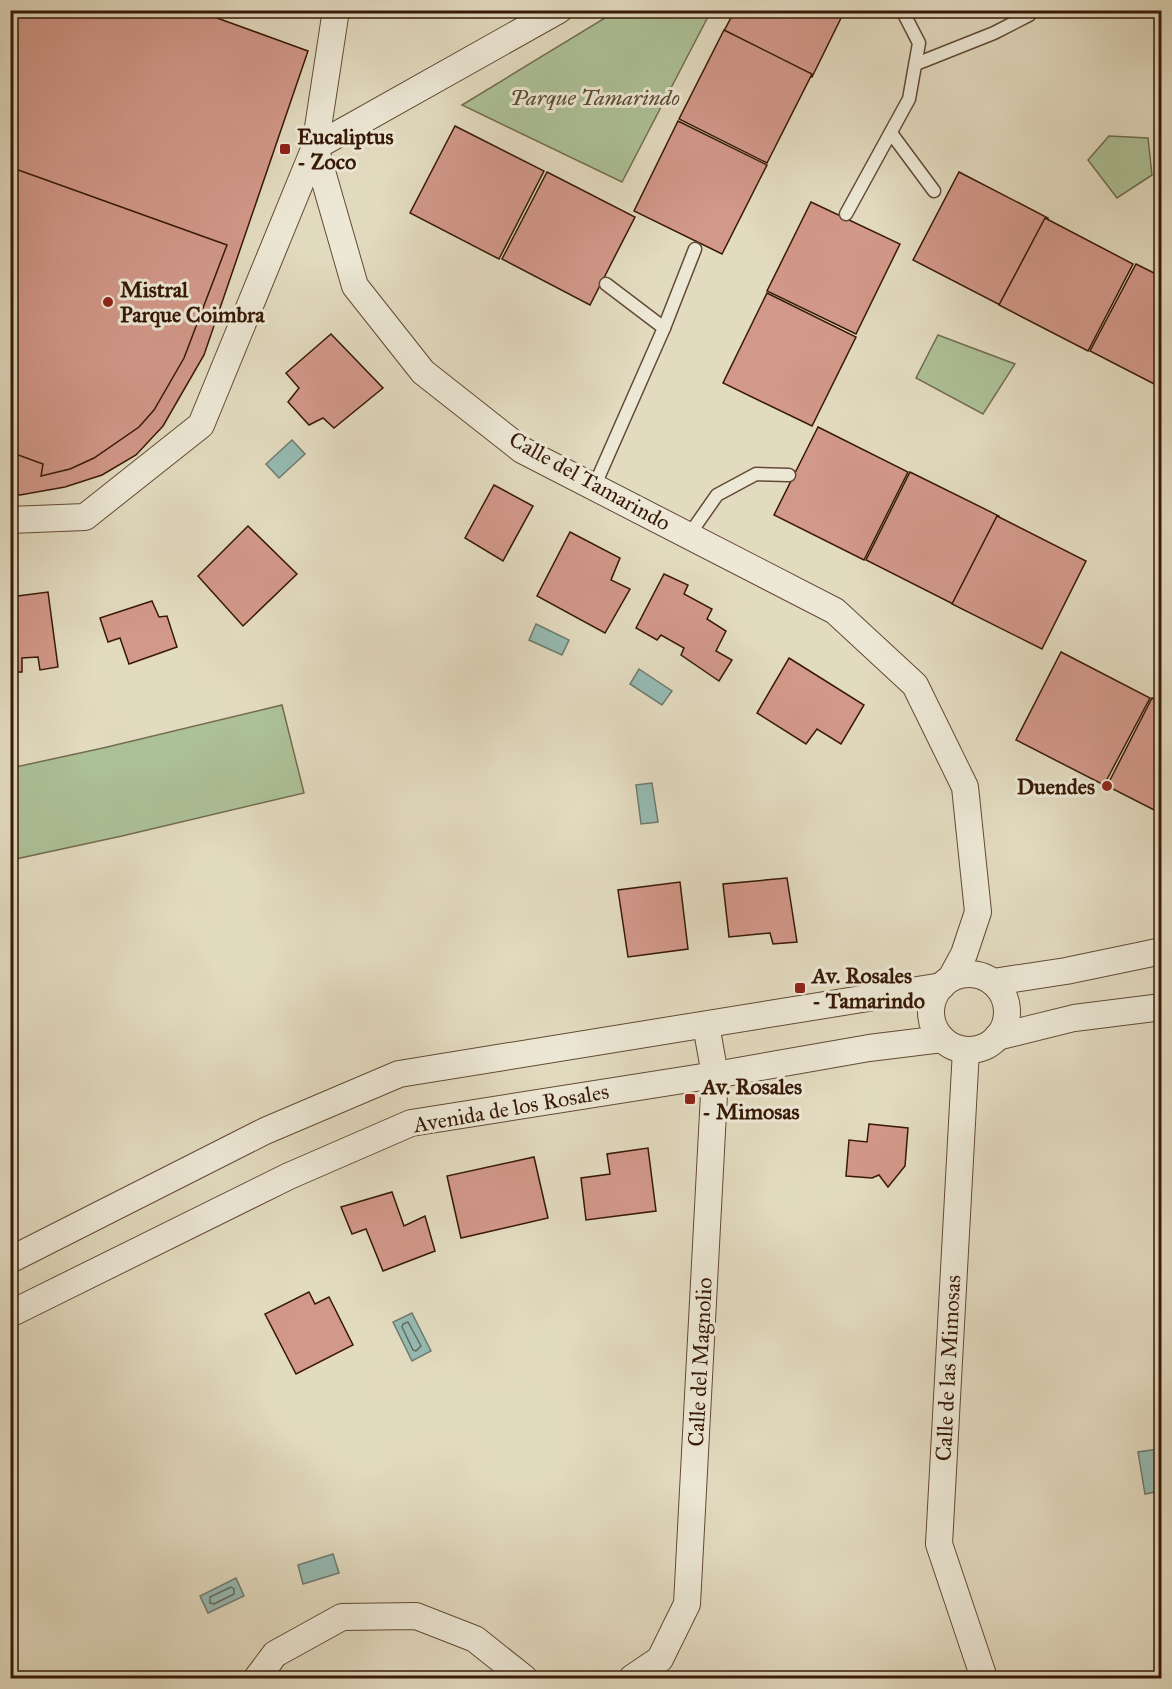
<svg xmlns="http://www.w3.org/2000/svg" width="1172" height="1689" font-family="'IM FELL Great Primer',serif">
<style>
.green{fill:#adc197;stroke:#726d4e;stroke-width:1.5}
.water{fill:#95bbb3;stroke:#6f7a6e;stroke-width:1.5}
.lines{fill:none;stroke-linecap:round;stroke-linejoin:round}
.shore{stroke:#666a5c;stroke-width:1.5}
.building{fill:#d29889;stroke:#371906;stroke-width:1.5}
.service-casing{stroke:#624a34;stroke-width:15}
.minor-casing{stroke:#624a34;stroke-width:28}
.service{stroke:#ede8d6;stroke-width:12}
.minor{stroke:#ede8d6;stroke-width:26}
.poi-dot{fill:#8f2418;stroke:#ede8d6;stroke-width:2}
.labels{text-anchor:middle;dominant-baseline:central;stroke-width:6;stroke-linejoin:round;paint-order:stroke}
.park-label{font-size:22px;font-style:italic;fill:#5a4b32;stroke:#ede8d6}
.poi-label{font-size:22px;font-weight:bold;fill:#371906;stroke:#ede8d6;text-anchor:start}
.street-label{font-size:22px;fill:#371906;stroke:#ede8d6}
</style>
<rect width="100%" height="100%" fill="#e3dbc0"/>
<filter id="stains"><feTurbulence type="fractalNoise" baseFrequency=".00333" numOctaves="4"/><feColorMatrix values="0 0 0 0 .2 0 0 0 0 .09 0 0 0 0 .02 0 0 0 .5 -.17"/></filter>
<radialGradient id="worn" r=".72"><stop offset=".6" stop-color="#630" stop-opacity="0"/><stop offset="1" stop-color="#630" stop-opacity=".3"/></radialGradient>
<g class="green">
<path d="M618 10 711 11 622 182 462 105Z"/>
<path d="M1109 136 1148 138 1152 175 1117 198 1088 160Z"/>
<path d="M938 335 1015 364 983 414 916 378Z"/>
<path d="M282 705 304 793 122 836 11 860V768L103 748Z"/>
</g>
<g class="water">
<path d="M292 440 305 454 279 478 266 464Z"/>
<path d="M536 624 569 640 562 655 529 640Z"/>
<path d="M639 669 672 691 662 705 630 684Z"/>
<path d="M652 783 658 822 641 824 636 785Z"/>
<path d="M412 1313 431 1351 412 1361 393 1322Z"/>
<path d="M1158 1449 1161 1467V1491L1145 1494 1138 1452Z"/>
<path d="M333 1554 339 1573 303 1584 298 1565Z"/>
<path d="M236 1578 244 1596 208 1613 200 1596Z"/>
</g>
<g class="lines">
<g class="shore">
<path d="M408 1322 421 1346 416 1351 413 1350 402 1327 403 1324Z"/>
<path d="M231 1587 234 1589V1594L214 1604 210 1603V1597Z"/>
</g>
</g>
<g class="building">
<path d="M10 10H195L308 51 204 355 163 426 136 455 102 475 65 487 20 495 10 494Z"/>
<path d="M735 10H845L812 77 723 33Z"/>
<path d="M724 30 812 74 767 163 679 119Z"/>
<path d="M678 121 767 165 722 254 634 211Z"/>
<path d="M455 126 544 171 499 259 410 213Z"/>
<path d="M10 167 227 245 184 358 154 410 139 427 94 458 70 469 41 476 43 464 10 452Z"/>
<path d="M547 172 635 217 590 305 502 259Z"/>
<path d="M959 172 1048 218 1002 306 913 260Z"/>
<path d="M811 202 900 244 856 334 767 291Z"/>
<path d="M1045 218 1133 264 1088 351 999 305Z"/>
<path d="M1136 264 1162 277V388L1090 351Z"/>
<path d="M767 293 856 337 812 426 723 383Z"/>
<path d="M331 334 383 388 334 428 323 418 309 425 288 402 299 388 286 373Z"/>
<path d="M818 427 908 472 864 560 774 515Z"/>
<path d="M910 472 999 516 955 605 866 560Z"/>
<path d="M494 485 533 506 503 561 465 538Z"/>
<path d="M997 516 1086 561 1042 649 952 604Z"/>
<path d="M248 526 297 574 243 626 198 576Z"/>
<path d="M570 532 620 558 611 580 630 589 605 633 537 596Z"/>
<path d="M664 574 688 585 684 594 712 609 707 619 726 631 716 651 732 660 719 681 681 655 684 648 661 635 657 640 636 628Z"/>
<path d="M48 592 58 667 40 670 38 657 22 658V672H10V597Z"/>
<path d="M152 601 159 617 167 616 177 647 129 664 120 638 108 642 100 618Z"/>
<path d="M1061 652 1150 698 1104 785 1016 740Z"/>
<path d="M789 658 864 705 841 744 817 729 806 744 757 713Z"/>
<path d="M1152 698 1162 703V814L1107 786Z"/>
<path d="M787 878 797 942 773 944 770 933 729 937 723 884Z"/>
<path d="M680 882 688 949 628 957 618 890Z"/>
<path d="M869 1124 908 1128 905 1166 888 1187 879 1175 872 1178 846 1176 849 1140 867 1142Z"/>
<path d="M648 1148 656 1211 586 1220 581 1178 610 1174 607 1154Z"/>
<path d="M534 1157 548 1218 461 1238 447 1176Z"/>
<path d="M392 1192 404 1226 425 1216 435 1251 383 1271 366 1229 352 1234 341 1207Z"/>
<path d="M309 1292 315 1304 329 1297 353 1345 296 1374 265 1314Z"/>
</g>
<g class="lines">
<defs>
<g id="service">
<path d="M916 64 994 33 1029 15 1033 10"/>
<path d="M891 133 934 191"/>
<path d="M846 214 909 99 919 43 902 10"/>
<path d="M606 284 664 328"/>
<path d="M594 487 664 328 695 249"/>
<path d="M689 535 717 495 756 474 789 475"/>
</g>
<g id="minor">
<path d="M559 10 315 147 355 286 423 372 522 450 835 611 915 685 965 787 978 912 964 954 951 978"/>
<path d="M10 520 85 517 201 425 315 147 336 10"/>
<circle cx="969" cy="1012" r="38"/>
<path d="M993 982 1066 971 1162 951"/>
<path d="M997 1037 1074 1018 1162 1007"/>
<path d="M966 1050 939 1544 984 1678"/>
<path d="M10 1260 265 1131 399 1074 942 986"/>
<path d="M10 1314 289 1176 411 1123 715 1075 869 1048 942 1039"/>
<path d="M257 1678 275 1654 342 1617 416 1616 475 1639 524 1678"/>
<path d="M632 1678 660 1659 687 1604 715 1075 706 1025"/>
</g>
</defs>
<use href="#service" class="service-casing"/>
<use href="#minor" class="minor-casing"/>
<use href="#service" class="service"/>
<use href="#minor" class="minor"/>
</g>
<g class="poi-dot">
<rect x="279" y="143" width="12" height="12" rx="3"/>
<circle cx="108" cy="302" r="6"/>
<circle cx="1107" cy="786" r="6"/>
<rect x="794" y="982" width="12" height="12" rx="3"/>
<rect x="684" y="1093" width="12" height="12" rx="3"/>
</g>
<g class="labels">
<g class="park-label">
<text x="595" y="97">Parque Tamarindo</text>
</g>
<g class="poi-label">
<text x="297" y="136">Eucaliptus<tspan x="297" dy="25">- Zoco</tspan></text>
<text x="120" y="289">Mistral<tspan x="120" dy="25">Parque Coimbra</tspan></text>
<text x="1095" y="786" text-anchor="end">Duendes</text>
<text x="812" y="975">Av. Rosales<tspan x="812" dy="25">- Tamarindo</tspan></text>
<text x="702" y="1086">Av. Rosales<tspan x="702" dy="25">- Mimosas</tspan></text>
</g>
<g class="street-label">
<text transform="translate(590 481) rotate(29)">Calle del Tamarindo</text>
<text transform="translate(511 1108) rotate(-10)">Avenida de los Rosales</text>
<text transform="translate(700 1362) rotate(-87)">Calle del Magnolio</text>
<text transform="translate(948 1368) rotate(-87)">Calle de las Mimosas</text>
</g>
</g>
<rect width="1172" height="1689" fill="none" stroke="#e3dbc0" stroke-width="36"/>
<rect x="12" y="12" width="1148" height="1665" fill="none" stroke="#371906" stroke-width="3"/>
<rect x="18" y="18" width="1136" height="1653" fill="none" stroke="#371906" stroke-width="1.5"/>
<rect width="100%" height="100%" filter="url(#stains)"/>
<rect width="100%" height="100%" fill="url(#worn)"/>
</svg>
